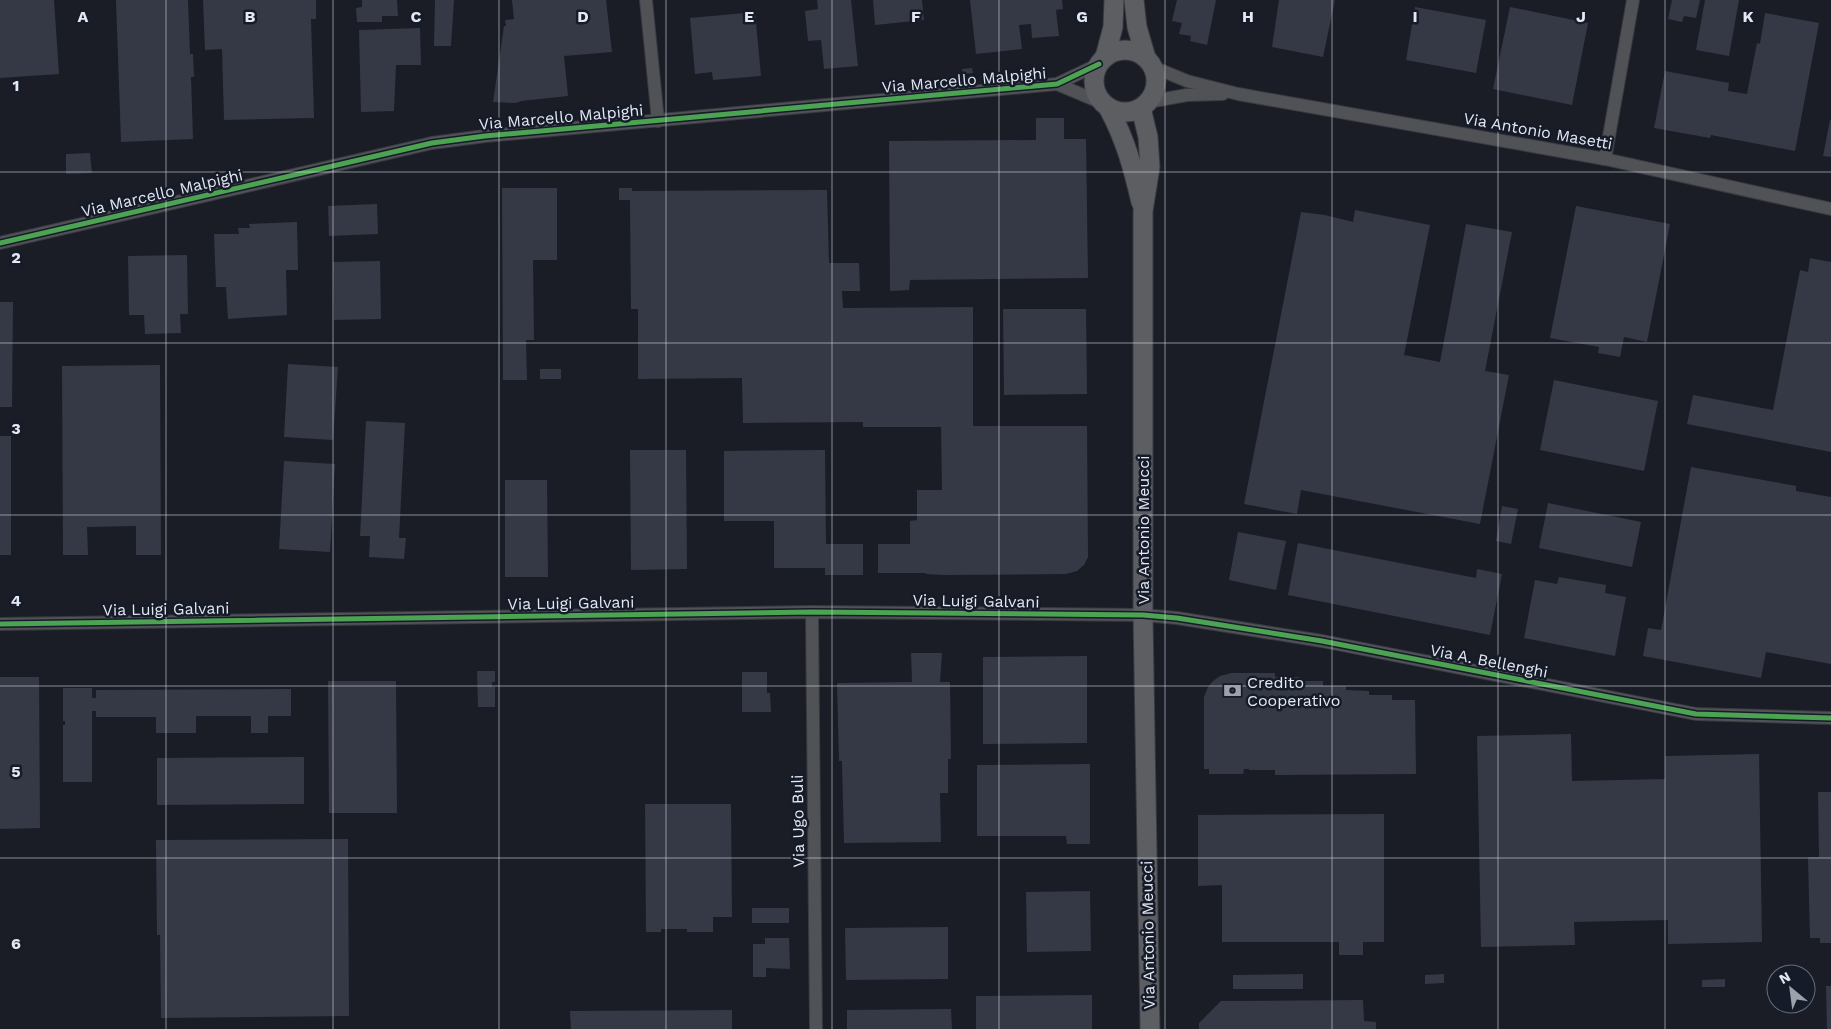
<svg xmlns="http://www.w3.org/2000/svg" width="1831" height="1029" font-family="'Work Sans',sans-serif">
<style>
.building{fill:#353946}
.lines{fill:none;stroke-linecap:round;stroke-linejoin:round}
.street-casing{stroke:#373a41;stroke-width:14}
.secondary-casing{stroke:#373a41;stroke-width:21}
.street{stroke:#505255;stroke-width:12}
.secondary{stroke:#5c5e62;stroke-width:19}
.cycleway-casing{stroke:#161b29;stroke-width:8}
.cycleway{stroke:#4ca352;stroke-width:5}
.grid{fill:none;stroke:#e3e8f2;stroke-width:1;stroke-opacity:0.55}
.labels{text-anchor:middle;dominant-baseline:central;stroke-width:5;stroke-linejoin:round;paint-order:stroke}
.street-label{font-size:16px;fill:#e3e8f2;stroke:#161b29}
.poi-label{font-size:16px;fill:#e3e8f2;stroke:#161b29;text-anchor:start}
.grid-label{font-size:16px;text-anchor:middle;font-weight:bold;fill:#e3e8f2;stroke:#161b29;stroke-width:5;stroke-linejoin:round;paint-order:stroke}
</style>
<rect width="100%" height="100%" fill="#1a1d25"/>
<g class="building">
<path d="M0 0H54L59 74 0 78Z"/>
<path d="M116 0H188L190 54H193L194 77H191L193 139 121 142Z"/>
<path d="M203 0H316V19H311L314 118 224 120 222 49 205 50Z"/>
<path d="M362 0H397L398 16H382V22H357L356 8 362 7Z"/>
<path d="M435 0H454L451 46H434Z"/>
<path d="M512 0H606L612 52 564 56 568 96 521 101 516 103 493 102 504 26H506L505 20 514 19Z"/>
<path d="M817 0H851L858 66 824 69 821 40 808 41 805 11 818 9Z"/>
<path d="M873 0H922L924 20 875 25Z"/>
<path d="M970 0H1062L1063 9 1056 10 1059 36 1032 38 1031 24 1019 25 1022 49 976 54Z"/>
<path d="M1177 0H1216L1207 45 1190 41 1191 36 1179 34 1182 23 1172 21Z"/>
<path d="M1279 0H1335L1323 57 1272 47Z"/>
<path d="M1672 0H1700L1696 18 1684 16 1682 22 1668 19Z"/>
<path d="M1705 0H1739L1729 56 1696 50Z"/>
<path d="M1415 7 1486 20 1476 73 1406 60Z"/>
<path d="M1510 7 1588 23 1572 105 1493 89Z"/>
<path d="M755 12 761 76 713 80 712 72 695 74 690 18Z"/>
<path d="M1765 13 1819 23 1795 151 1711 135 1710 138 1654 128 1665 71 1729 83 1728 91 1747 94 1757 43 1760 44Z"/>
<path d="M420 28 421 65H396L394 111 361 112 359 30Z"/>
<path d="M972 68 973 73 963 74 962 69Z"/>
<path d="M1036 118H1064V139H1086L1088 278 910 280 909 290 890 291 889 141 1036 140Z"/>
<path d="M1830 120H1831V157L1823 156Z"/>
<path d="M90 153 92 173 66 174V154Z"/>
<path d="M502 188H557V260H533L534 340H526L527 380H503Z"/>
<path d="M619 188H632V191L827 190 829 263H859L860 291H842L843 308 973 307V426H1087L1088 557 1084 565 1077 571 1066 574 943 575 926 574V573H878V544H910V521L917 520V490H942L941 427H863V422L743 423 742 378 638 379V309H631L630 200H619Z"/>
<path d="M377 204 378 234 329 236 328 206Z"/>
<path d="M1576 206 1670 224 1647 342 1624 337 1620 357 1598 353 1599 347 1550 338Z"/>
<path d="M1355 210 1430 225 1404 355 1440 362 1466 224 1512 232 1485 371 1509 375 1480 524 1301 490 1297 514 1244 504 1301 212 1325 215 1353 222Z"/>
<path d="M297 222 298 270H286L287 315 228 319 226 287H216L214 234H239L238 228H250L249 224Z"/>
<path d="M187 255 188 314H180L181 333 145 334 144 315H129L128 256Z"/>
<path d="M1810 258 1831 262V452L1687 424 1693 395 1773 410 1800 270 1808 272Z"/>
<path d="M380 261 381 319 334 320 333 262Z"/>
<path d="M0 302H13L12 407H0Z"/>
<path d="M1003 309H1086L1087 394 1004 395Z"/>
<path d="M288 364 338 367 333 440 284 437Z"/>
<path d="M160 365 161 555H136V526L87 527 88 555H63L62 366Z"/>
<rect x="540" y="369" width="21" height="10"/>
<path d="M1554 380 1658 401 1644 471 1540 450Z"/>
<path d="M366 421 405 423 399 538H406L404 559 369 557 370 536H360Z"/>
<rect x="0" y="436" width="11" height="119"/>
<path d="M630 450H686L687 569 631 570Z"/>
<path d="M825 450 826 544H863V575H825V568H774V521H724V451Z"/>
<path d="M284 461 335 464 330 552 279 549Z"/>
<path d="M1691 467 1796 486V491L1831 497V664L1766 652 1761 678 1643 656 1648 628 1661 630Z"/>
<path d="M505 480H547L548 577H505Z"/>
<path d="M1548 503 1641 522 1632 567 1539 548Z"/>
<path d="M1502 506 1518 509 1511 544 1496 541Z"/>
<path d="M1238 532 1286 541 1276 590 1229 580Z"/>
<path d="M1298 543 1476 578 1477 569 1502 574 1490 635 1288 595Z"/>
<path d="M1559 577 1606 585 1605 593 1626 597 1615 656 1524 638 1535 580 1557 584Z"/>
<path d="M911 653H942L940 682H950L951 759H948V793H940L941 842 844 843 842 763V761H839L837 683 912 682Z"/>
<path d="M1087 656V743L983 744V657Z"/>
<path d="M477 671H495V682H492V687H495V707H478Z"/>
<path d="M742 672H767V693H770L771 712H742Z"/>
<path d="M1231 673H1275V677H1300V681H1323V686H1346V690L1369 691V695H1392V700H1415L1416 774 1275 775V770H1249V769H1244L1243 774H1209V769H1204V697L1208 687 1213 681 1220 676Z"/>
<path d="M0 677H39L40 828 0 829Z"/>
<path d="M328 681H396L397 813H329Z"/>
<path d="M63 688H92V698H96V690L291 689V716H268V733H251V716H196V733H156V717H96V711H92V782H63V725H65V721H63Z"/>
<path d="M1571 734 1572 781 1665 779V756L1759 754 1762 942 1668 944V920L1574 922 1575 945 1481 947 1477 736Z"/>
<path d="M304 757V804L157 805V758Z"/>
<path d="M1090 764V844H1067L1066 836H977V765Z"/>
<path d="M1818 792H1831V943H1820V938H1810L1808 857H1819Z"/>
<path d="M645 804H731L732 917H713V932H687V929H661V932H646Z"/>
<path d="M1384 814V942H1363V955H1339V942H1222V885L1198 886V815Z"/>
<path d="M348 839 349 1016 161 1018 160 935H157L156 840Z"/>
<path d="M1090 891 1091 951 1027 952 1026 892Z"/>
<rect x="752" y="908" width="37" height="15"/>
<path d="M948 927V979L846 980 845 928Z"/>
<path d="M765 938H789L790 969 766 968V977H753V944H765Z"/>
<path d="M1303 974V989H1233V975Z"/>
<path d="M1444 974V983L1425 984V975Z"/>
<path d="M1725 979V987H1702V980Z"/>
<path d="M1826 986H1831V1029H1827Z"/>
<path d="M1092 995V1029H976V996Z"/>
<path d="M1363 1000 1364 1021 1376 1022V1029H1199V1023L1221 1001Z"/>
<path d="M951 1009 952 1029H847V1010Z"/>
<path d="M732 1010V1029H571L570 1011Z"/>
</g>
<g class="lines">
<defs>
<g id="street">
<path d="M646 0 658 121"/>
<path d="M1153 67 1187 81 1238 94 1605 159 1831 209"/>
<path d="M1057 84 1102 103"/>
<path d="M1148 102 1187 95 1223 94"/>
<path d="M1605 159 1633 0"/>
<path d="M0 243 432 143 485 136 1057 84 1099 64"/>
<path d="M812 612 816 1029"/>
<path d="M0 624 812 612 1143 615 1177 618 1322 641 1696 714 1831 718"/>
</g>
<g id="secondary">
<path d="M1134 0 1137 27 1146 58"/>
<circle cx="1125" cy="81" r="31"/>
<path d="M1105 57 1113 27 1114 0"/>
<path d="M1141 108 1148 137 1150 167 1143 211V615L1150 1029"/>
<path d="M1109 109C1126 141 1133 168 1141 202"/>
</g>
</defs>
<use href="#street" class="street-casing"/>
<use href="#secondary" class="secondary-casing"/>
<use href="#street" class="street"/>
<use href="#secondary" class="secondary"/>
<defs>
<g id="cycleway">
<path d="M0 243 432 143 485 136 1057 84 1099 64"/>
<path d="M0 624 812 612 1143 615 1177 618 1322 641 1696 714 1831 718"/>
</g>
</defs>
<use href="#cycleway" class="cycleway-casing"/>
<use href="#cycleway" class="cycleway"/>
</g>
<path class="grid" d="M166 0V1029M333 0V1029M499 0V1029M666 0V1029M832 0V1029M999 0V1029M1165 0V1029M1332 0V1029M1498 0V1029M1665 0V1029M0 172H1831M0 343H1831M0 515H1831M0 686H1831M0 858H1831"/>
<defs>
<symbol id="bank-bare" viewBox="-9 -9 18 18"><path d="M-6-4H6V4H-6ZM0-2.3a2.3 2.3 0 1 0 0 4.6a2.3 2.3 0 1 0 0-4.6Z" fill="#9da1aa" stroke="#161b29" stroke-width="2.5" paint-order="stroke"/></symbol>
</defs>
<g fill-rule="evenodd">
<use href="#bank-bare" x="1220" y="678" width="25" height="25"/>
</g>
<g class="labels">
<g class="street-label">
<text transform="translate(964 80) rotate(-5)">Via Marcello Malpighi</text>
<text transform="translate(561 117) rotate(-5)">Via Marcello Malpighi</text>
<text transform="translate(1538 131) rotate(10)">Via Antonio Masetti</text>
<text transform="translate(162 193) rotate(-13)">Via Marcello Malpighi</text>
<text transform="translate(1143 530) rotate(-90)">Via Antonio Meucci</text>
<text transform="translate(976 601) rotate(1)">Via Luigi Galvani</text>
<text transform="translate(571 603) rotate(-1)">Via Luigi Galvani</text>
<text transform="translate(166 609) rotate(-1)">Via Luigi Galvani</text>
<text transform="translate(1489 661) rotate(11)">Via A. Bellenghi</text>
<text transform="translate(798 821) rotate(-91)">Via Ugo Buli</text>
<text transform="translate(1148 935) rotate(-91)">Via Antonio Meucci</text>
</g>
<g class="poi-label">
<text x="1247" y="682">Credito<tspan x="1247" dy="18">Cooperativo</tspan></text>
</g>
</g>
<g class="grid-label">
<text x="83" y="22">A</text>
<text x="250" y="22">B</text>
<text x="416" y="22">C</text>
<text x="583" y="22">D</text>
<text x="749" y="22">E</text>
<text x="916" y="22">F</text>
<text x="1082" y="22">G</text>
<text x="1248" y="22">H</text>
<text x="1415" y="22">I</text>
<text x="1581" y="22">J</text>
<text x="1748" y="22">K</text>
<text x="16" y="91">1</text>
<text x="16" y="263">2</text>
<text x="16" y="434">3</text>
<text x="16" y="606">4</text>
<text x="16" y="777">5</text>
<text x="16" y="949">6</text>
</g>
<g transform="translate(1791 989) rotate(331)"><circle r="24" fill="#161b29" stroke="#686d79"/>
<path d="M0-4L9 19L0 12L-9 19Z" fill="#9da1aa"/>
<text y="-8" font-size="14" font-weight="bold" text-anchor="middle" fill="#e3e8f2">N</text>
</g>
</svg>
